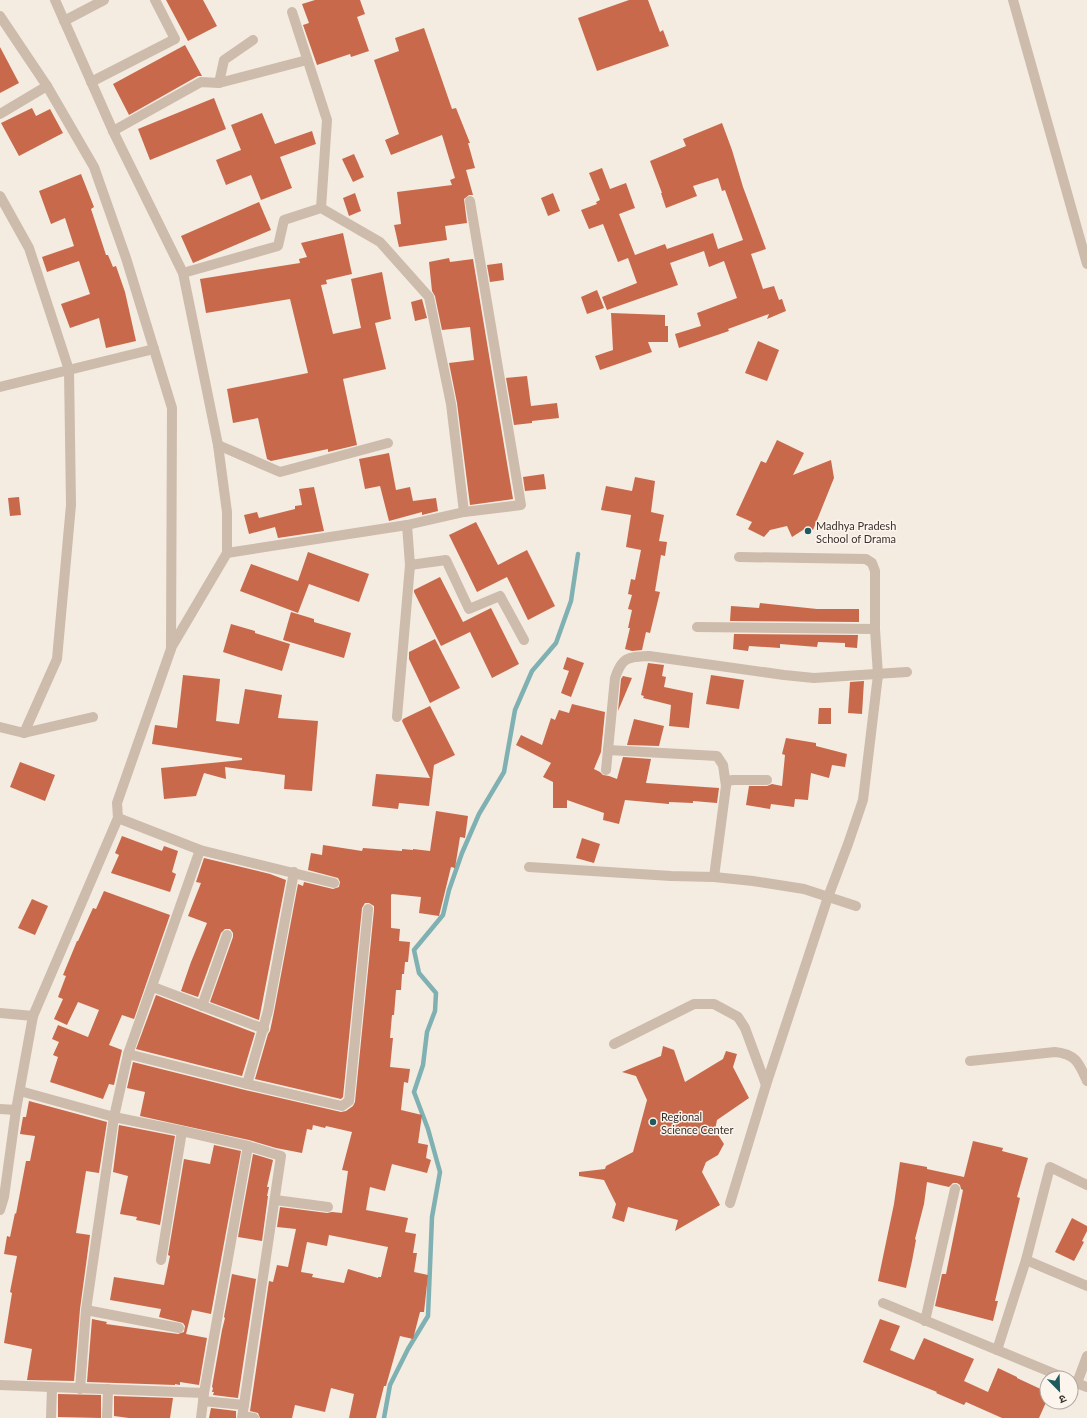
<svg xmlns="http://www.w3.org/2000/svg" width="1087" height="1418" font-family="Lato,'Noto Sans Devanagari',sans-serif">
<style>
.lines{fill:none;stroke-linecap:round;stroke-linejoin:round}
.stream{stroke:#7fb0b2;stroke-width:4.5}
.building{fill:#c8694b;fill-rule:evenodd}
.minor{stroke:#cdbbac;stroke-width:10}
.poi-dot{fill:#1f5a5e;stroke:#fbf5ee;stroke-width:1.5}
.labels{text-anchor:middle;dominant-baseline:central;stroke-width:3;stroke-linejoin:round;paint-order:stroke}
.poi-label{font-size:11px;fill:#3b302b;stroke:#fbf5ee;text-anchor:start}
</style>
<rect width="100%" height="100%" fill="#f4ebe1"/>
<g class="lines">
<path class="stream" d="M384 1418 390 1385 408 1349 428 1316 432 1217 440 1172 428 1129 414 1092 423 1065 427 1032 435 1011 436 993 419 973 414 950 443 915 449 890 462 853 479 814 504 772 515 710 532 671 556 643 571 601 578 554"/>
</g>
<g class="building">
<path d="M166 0H203L217 26 188 41Z"/>
<path d="M315 0H360L365 14 357 17 369 51 351 57 350 54 317 65 303 25 309 23 302 4Z"/>
<path d="M629 0H648L660 32 663 30 669 46 597 71 578 18Z"/>
<path d="M424 28 452 109 456 108 470 143H468L475 168 466 170 473 195H469L464 199 467 223 445 226 447 240 399 247 394 225 401 224 397 192 452 185 450 180 455 178 442 135 391 155 385 140 399 134 374 60 399 51 395 38Z"/>
<path d="M185 45 202 76H198L129 115 113 84Z"/>
<path d="M0 47 19 83 0 93Z"/>
<path d="M214 98 226 129 150 160 138 129Z"/>
<path d="M32 108 36 116 50 109 63 133 19 156 1 123Z"/>
<path d="M262 113 275 144 312 131 316 144 280 157 292 188 261 200 251 175 226 185 216 160 241 150 231 125Z"/>
<path d="M722 123 732 150 743 187 766 249 751 254 763 289 774 286 779 300 782 299 786 311 767 319 769 314 728 329 729 331 679 348 675 334 701 326 697 313 737 298 724 261 709 267 704 251 670 263 678 285 607 310 602 297 637 283 628 258 618 262 603 224 589 229 581 210 597 204 596 202 600 200 589 173 602 168 610 189 626 183 635 208 619 214 635 255 665 244 667 249 713 233 718 249 743 240 725 190 722 191 718 178 693 186 697 196 666 208 661 193H662L650 161 686 146 683 139Z"/>
<path d="M354 154 364 177 353 182 342 159Z"/>
<path d="M81 174 94 207 91 209 106 255H108L113 267 116 266 125 292 136 341 106 348 99 318 70 328 61 304 90 294 79 261 47 272 42 257 74 246 65 218 51 224 39 191Z"/>
<path d="M355 193 361 211 349 216 343 198Z"/>
<path d="M553 193 560 211 548 216 541 198Z"/>
<path d="M259 202 271 230 193 263 181 236Z"/>
<path d="M343 233 352 274 326 280 327 284 321 285 333 334 361 328 351 279 382 272 391 319 375 323 386 369 343 379 357 445 328 452V449L271 461 267 459 258 418 233 423 227 389 308 373 290 299 206 313 200 279 300 263 299 259 307 257 301 243Z"/>
<path d="M449 258 450 262 473 259 513 499 470 505 457 403 449 363 474 360 470 327 442 330 435 296 432 291 429 262Z"/>
<path d="M502 263 504 280 490 282 487 265Z"/>
<path d="M597 290 604 308 587 314 581 297Z"/>
<path d="M422 299 427 318 415 321 411 302Z"/>
<path d="M611 313 665 315V326H668V342H648L652 352 600 370 595 356 613 350Z"/>
<path d="M758 341 779 350 767 381 745 373Z"/>
<path d="M527 376 531 406 557 403 559 418 532 421V423L514 425 506 378Z"/>
<path d="M777 440 804 453 793 475 831 460 834 478 813 530H803L792 537 787 526 770 530 764 537 748 529 752 522 736 515 761 461 766 463Z"/>
<path d="M389 453 396 490 410 487 413 501 436 498 438 511 422 515V512L389 521 380 486 365 489 359 459Z"/>
<path d="M544 474 546 489 525 491 523 477Z"/>
<path d="M635 477 655 481 651 512 664 515 659 541 667 542 665 556 661 555 655 591 660 592 650 633 646 632 642 650 632 651 625 649 630 628H628L632 610 628 609 632 595 628 594 631 579 635 580 641 550 626 547 631 515 601 510 606 486 632 491Z"/>
<path d="M314 487 324 531 278 538 275 527 249 534 244 515 257 512 259 518 295 509V506L302 505 299 489Z"/>
<path d="M19 497 21 515 10 516 8 498Z"/>
<path d="M476 522 498 565 527 550 555 606 528 620 507 577 477 592 449 535Z"/>
<path d="M308 552 369 574 359 602 309 584 298 613 240 591 251 564 298 581Z"/>
<path d="M440 577 463 622 491 608 519 664 492 678 470 632 441 646 414 592V590Z"/>
<path d="M760 603 817 609H859V622L730 621 731 606 759 608Z"/>
<path d="M291 612 314 619V622L351 633 344 658 283 640Z"/>
<path d="M231 624 255 631V633L290 644 282 671 223 652Z"/>
<path d="M734 634 858 635 857 648 845 647V643L818 642 817 647 780 644V648L749 646 748 651 733 649Z"/>
<path d="M435 639 460 688 430 703 409 659V652Z"/>
<path d="M567 657 584 663 571 697 561 693 569 671 563 669Z"/>
<path d="M648 663 664 665 662 676 666 677 664 687 693 693 689 728 669 726 671 705 643 698 644 696 641 695Z"/>
<path d="M183 675 220 679 216 721 239 724 245 689 282 695 278 718 318 721 312 791 284 789 285 775 225 767 226 779 204 773 196 796 164 799 161 768 242 760V758L152 744 155 725 177 728Z"/>
<path d="M711 675 744 680 739 709 706 704Z"/>
<path d="M623 676 632 678 618 711 621 679Z"/>
<path d="M864 681 862 714 848 713 850 682Z"/>
<path d="M572 704 605 712 601 752 594 769 600 772 603 775 609 776 617 779 623 757 651 759 646 783 719 788 717 803 693 801V803L669 802V804L625 800 619 824 603 820 604 813 567 800V808H553V782L543 777 551 763 516 745 521 735 542 745 551 718 555 720 559 710 569 713Z"/>
<path d="M430 706 455 755 434 765 429 806 399 803 398 809 372 806 376 774 430 778 402 721 403 719Z"/>
<path d="M819 708H831V724H818Z"/>
<path d="M634 719 664 726 659 746 627 745Z"/>
<path d="M786 738 816 743V746L847 754 845 767 832 765 829 778 811 773 808 800 795 799 794 807 771 804 770 809 746 805 749 786H767L772 784 782 786 785 755 782 754Z"/>
<path d="M20 762 55 775 45 801 10 787Z"/>
<path d="M436 811 468 816 465 838 460 837 455 868 451 867 439 916 419 913 421 897 392 894 391 895V928L400 929 399 941 410 942 408 962H405L404 974H402L401 990H396L394 1015H392L390 1038H393L390 1067 410 1069 408 1083 404 1082 401 1110 422 1115 418 1143 428 1145 426 1158 431 1160 427 1173 392 1164 385 1191 370 1187 366 1210 408 1218 405 1232 416 1234 413 1253H417L414 1272 428 1275 424 1312H420L413 1339 400 1336 386 1386H384L376 1418H349L354 1394 331 1388 325 1412 295 1405 292 1418H260L258 1413 250 1411 269 1281 273 1282 277 1265 288 1267 296 1229 277 1227 280 1207 327 1213 332 1212 342 1213 348 1171 342 1170 352 1132 326 1126 325 1128 313 1125 312 1130 307 1129 302 1153 276 1148 249 1140 140 1116 145 1092 127 1088 133 1062 245 1090 341 1112 346 1111 353 1106 355 1102 374 910V906L369 903H365L362 908 343 1097 341 1099 255 1079 268 1034 270 1031 274 1012 298 884 303 886 304 882 333 889 339 887 340 882 338 878 308 870 311 853 322 855 323 845 362 851 363 848 402 851V849L413 850V849L430 851ZM329 1235 388 1247 381 1277H378V1278L348 1269 344 1283 312 1277 313 1274 301 1272 307 1242 327 1246Z"/>
<path d="M122 836 162 851 164 846 178 851 172 872 176 874 170 892 111 873 119 855 115 853Z"/>
<path d="M582 838 600 844 594 863 576 858Z"/>
<path d="M204 858 270 874 286 880 259 1020 210 1002 233 937V933L230 929H225L221 933 198 997 181 991 191 962 207 923 188 916 201 883 196 882Z"/>
<path d="M104 891 170 915 134 1019 122 1015 109 1045 122 1050 114 1085 109 1084 103 1099 50 1082 58 1057 53 1055 59 1042 52 1039 58 1025 88 1037 99 1010 78 1002 67 1025 54 1019 63 999 58 997 66 976 63 975 77 941H78L93 908 96 909Z"/>
<path d="M32 899 48 906 35 935 18 928Z"/>
<path d="M156 995 255 1033 242 1076 136 1049Z"/>
<path d="M663 1046 674 1050 685 1082 723 1059 726 1051 737 1054 733 1067 749 1098 717 1120 715 1130 724 1144 718 1155 706 1162 702 1172 720 1205 675 1231 678 1220 628 1207 624 1222 612 1218 616 1204 604 1180 579 1176V1172L605 1169 606 1166 633 1152 647 1100 636 1076 622 1072 661 1056Z"/>
<path d="M29 1101 107 1122 99 1173 86 1171 76 1233 90 1235 80 1309 74 1381 27 1380 32 1349 4 1343 12 1293 10 1292 17 1256 4 1254 7 1236 10 1237 15 1213 16 1214 26 1161H30L35 1136 20 1134 23 1117H26Z"/>
<path d="M119 1125 175 1136 160 1225 136 1220 137 1217 120 1214 128 1176 113 1172Z"/>
<path d="M973 1141 1003 1148 1002 1151 1028 1158 1017 1197 1020 1198 995 1301H998L993 1321 935 1306 942 1274H946L963 1190 961 1189 960 1185 957 1183H953L949 1187 927 1182 924 1204 915 1239 916 1240 912 1261 906 1288 878 1281 894 1204 900 1162 927 1167V1169L964 1177Z"/>
<path d="M214 1145 241 1151 211 1314 192 1310 186 1334 207 1338 199 1385 180 1382V1385L175 1384V1385L87 1382 92 1319 107 1322 106 1324 178 1334 184 1332 185 1326 183 1323 159 1317 161 1309 110 1300 114 1277 164 1285 170 1256 168 1255 184 1159 210 1164Z"/>
<path d="M253 1154 273 1160 267 1187H269L267 1196H268L262 1241 238 1237Z"/>
<path d="M1072 1218 1087 1226V1231L1082 1241 1084 1242 1074 1261 1055 1252Z"/>
<path d="M232 1274 256 1279 238 1398 213 1395 214 1392H212L213 1388 212 1387 222 1330 225 1318 224 1317Z"/>
<path d="M880 1319 900 1326 890 1350 914 1360 924 1338 974 1359 964 1381 988 1392 998 1368 1017 1377V1378L1047 1392V1400L1039 1418H1002L966 1402 964 1405 936 1393 937 1392 863 1362Z"/>
<path d="M58 1394 101 1395V1418L58 1417Z"/>
<path d="M114 1396 173 1398 170 1418H129L114 1416Z"/>
<path d="M211 1408 236 1411V1418H209Z"/>
</g>
<g class="lines">
<g class="minor">
<path d="M55 0 113 131 183 273 218 445 227 512V553L171 648"/>
<path d="M1013 0 1087 264"/>
<path d="M292 12 327 120 321 208"/>
<path d="M0 16 47 86 94 167 126 258 172 408 171 649 117 803 118 818 33 1016 16 1110 4 1197 0 1210"/>
<path d="M64 21 104 0"/>
<path d="M91 82 175 39 155 0"/>
<path d="M219 83 224 60 253 40"/>
<path d="M0 114 47 86"/>
<path d="M113 131 201 82 219 83 307 60"/>
<path d="M0 196 29 248 69 370 71 505 57 659 24 733"/>
<path d="M183 273 278 246 284 220 321 208 380 242 429 297 451 404 464 512"/>
<path d="M0 387 154 349"/>
<path d="M218 445 280 472 388 443"/>
<path d="M227 553 407 525 464 512 521 505 470 201"/>
<path d="M410 565 446 560 469 609 500 596 524 640"/>
<path d="M697 627 875 629"/>
<path d="M397 717 410 565 407 525"/>
<path d="M0 727 24 733 93 717"/>
<path d="M608 750 717 756 723 765 726 786"/>
<path d="M606 770 615 678C622 657 627 657 649 656L784 675 814 678 907 672"/>
<path d="M118 818 200 850 334 883"/>
<path d="M529 867 671 876 714 877 753 881 804 889 856 906"/>
<path d="M714 877 726 786 727 781 733 780H767"/>
<path d="M153 987 264 1029"/>
<path d="M202 1006 227 935"/>
<path d="M0 1013 33 1016"/>
<path d="M614 1044 694 1004H714L738 1017 745 1028 766 1085"/>
<path d="M128 1054 247 1084 342 1106 349 1101 368 909"/>
<path d="M970 1061 1055 1052C1076 1054 1079 1063 1087 1081"/>
<path d="M247 1084 268 1011 294 872"/>
<path d="M20 1091 114 1117 182 1131 248 1146 281 1156 242 1418"/>
<path d="M0 1109 16 1110"/>
<path d="M275 1200 328 1207"/>
<path d="M730 1203 766 1085 828 897 848 844 863 800 878 675 875 629V571L872 563 866 559 739 557"/>
<path d="M161 1260 182 1131"/>
<path d="M1026 1260 1087 1286"/>
<path d="M883 1303 1065 1378"/>
<path d="M86 1310 179 1328"/>
<path d="M925 1321 955 1189"/>
<path d="M997 1350 1026 1260 1050 1167 1087 1185"/>
<path d="M1071 1381 1087 1387"/>
<path d="M1077 1383 1087 1356"/>
<path d="M0 1385 204 1393"/>
<path d="M80 1389 86 1310 114 1117 128 1054 200 850"/>
<path d="M203 1401 244 1405"/>
<path d="M243 1416 254 1418"/>
<path d="M51 1418 52 1388"/>
<path d="M107 1418 108 1389"/>
<path d="M201 1418 204 1393 248 1146"/>
</g>
</g>
<g class="poi-dot">
<circle cx="808" cy="531" r="4"/>
<circle cx="653" cy="1122" r="4"/>
</g>
<g class="labels">
<g class="poi-label">
<text x="816" y="525">Madhya Pradesh<tspan x="816" dy="13">School of Drama</tspan></text>
<text x="661" y="1116">Regional<tspan x="661" dy="13">Science Center</tspan></text>
</g>
</g>
<g transform="translate(1059 1390) rotate(157)"><circle r="19" fill="#fbf5ee" stroke="#aea6a0"/>
<path d="M0-3L7 15L0 10L-7 15Z" fill="#1f5a5e"/>
<text y="-6" font-size="11" font-weight="bold" text-anchor="middle" fill="#3b302b">उ</text>
</g>
</svg>
